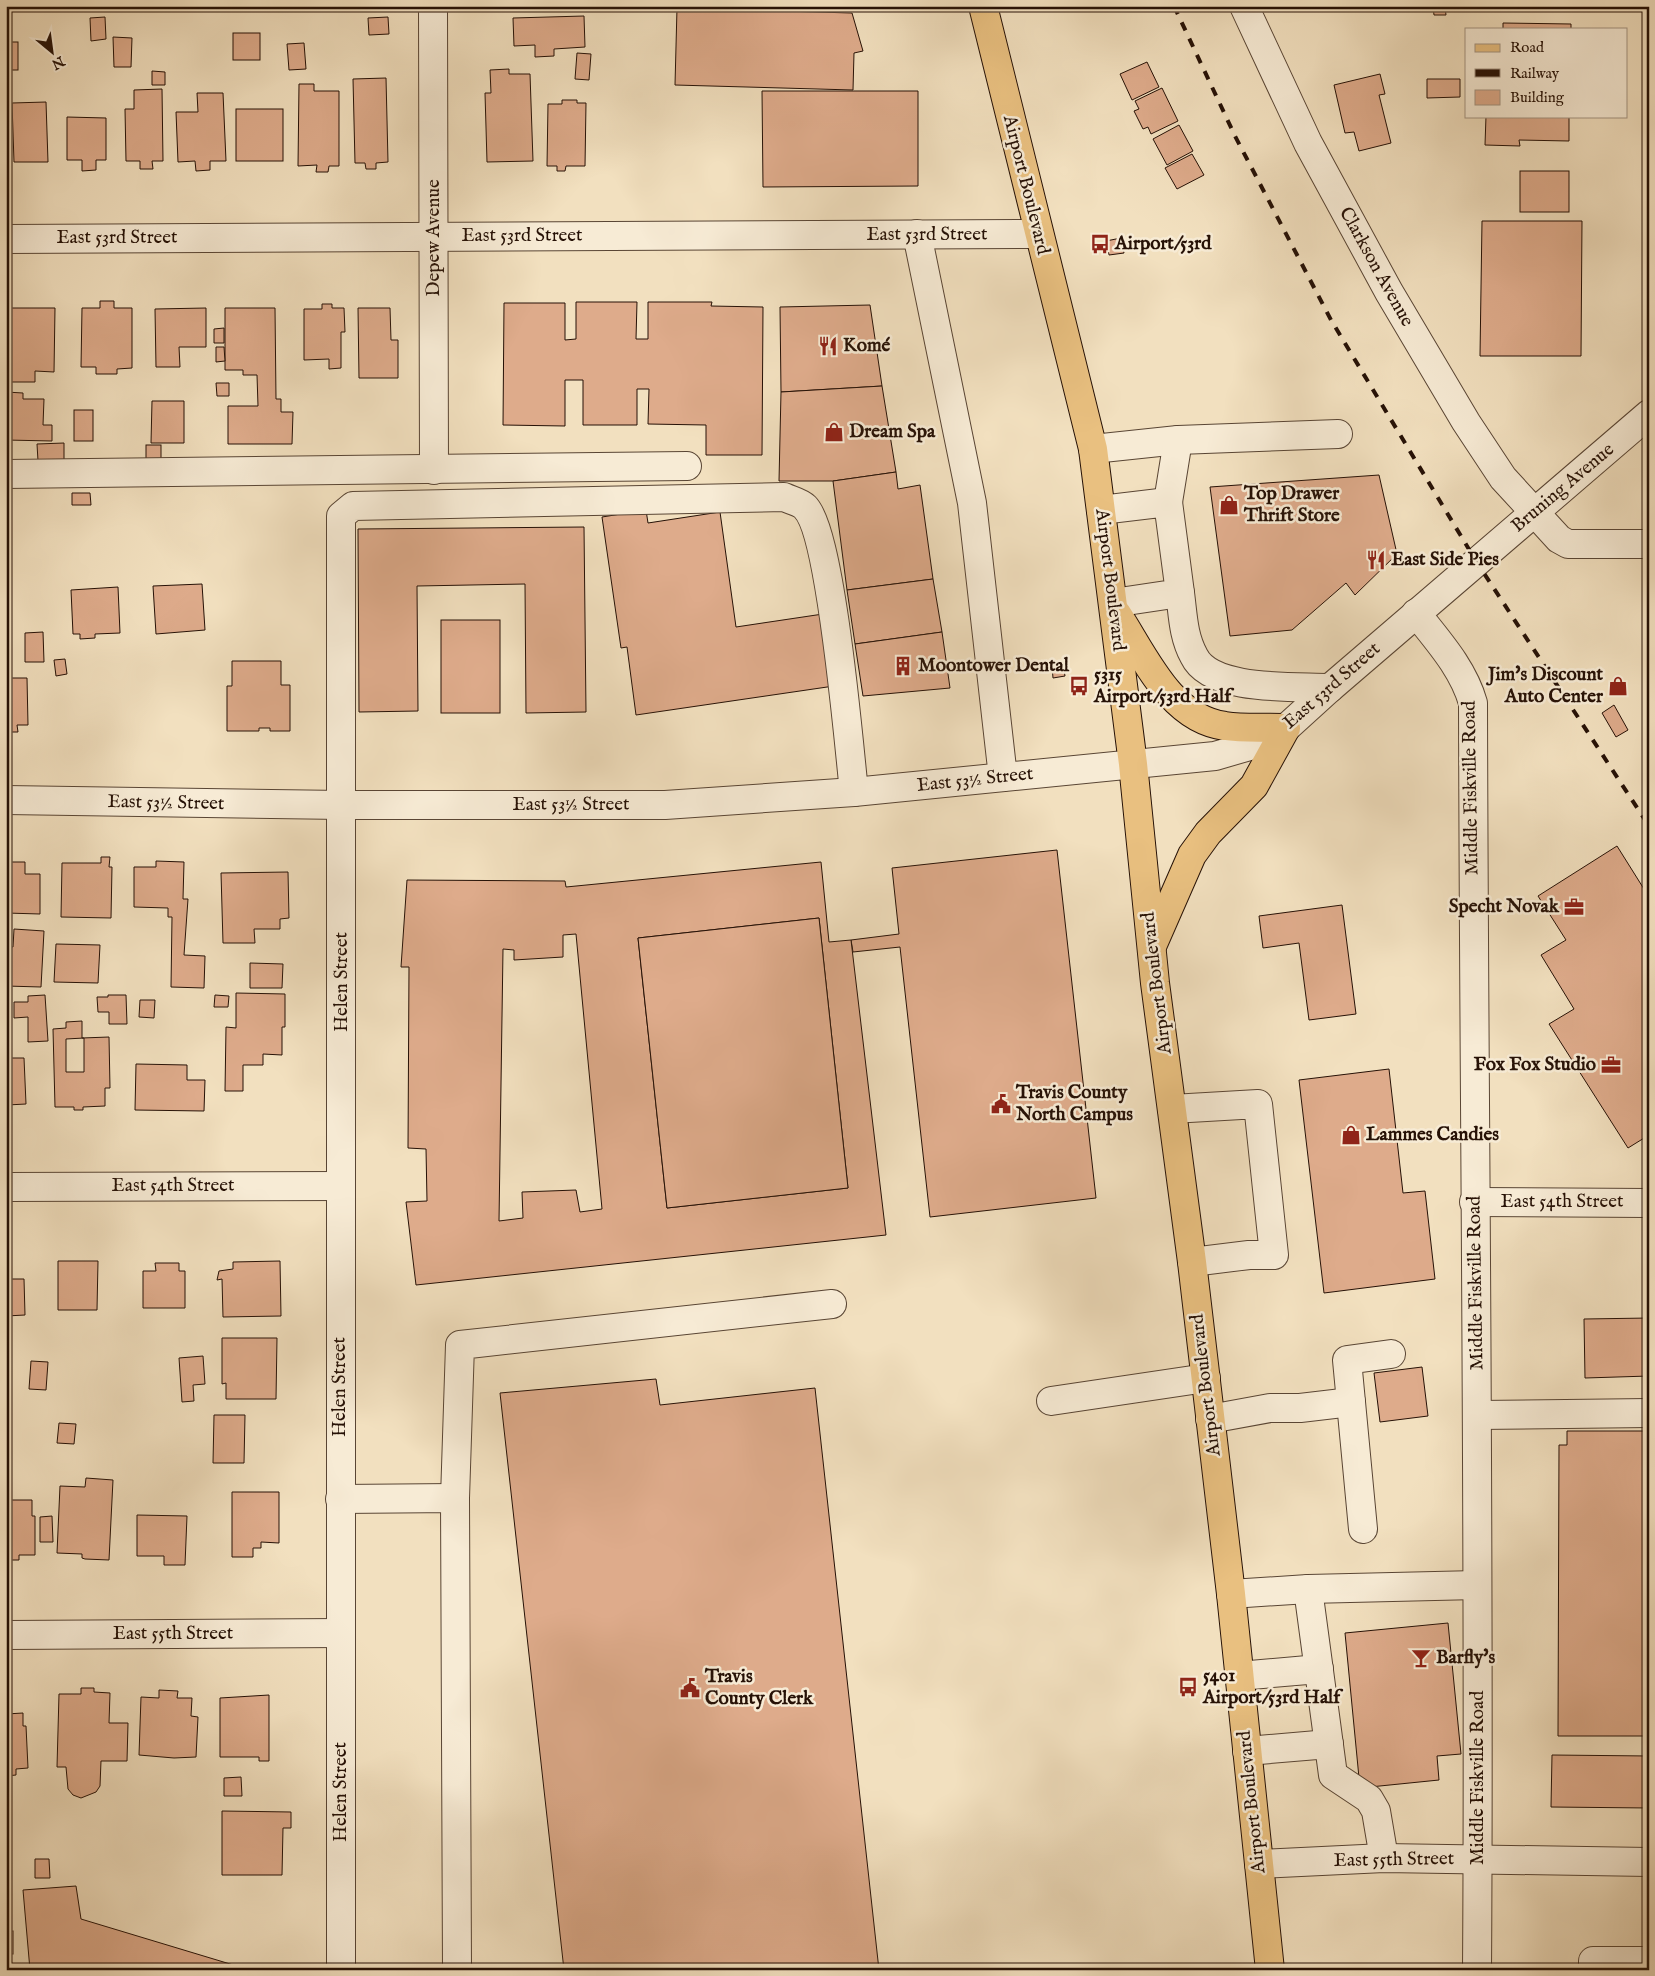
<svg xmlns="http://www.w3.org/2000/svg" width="1655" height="1976" font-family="'IM FELL English',serif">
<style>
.building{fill:#deab8b;stroke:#261106;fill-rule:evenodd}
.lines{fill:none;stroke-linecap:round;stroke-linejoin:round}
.minor-casing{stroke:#594534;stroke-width:30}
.major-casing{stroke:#261106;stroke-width:30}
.minor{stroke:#f7ebd5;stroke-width:28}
.major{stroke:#e9c080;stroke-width:28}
.rail{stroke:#261106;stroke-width:4;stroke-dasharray:9 9;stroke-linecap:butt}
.labels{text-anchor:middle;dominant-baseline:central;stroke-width:5;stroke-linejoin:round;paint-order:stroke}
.street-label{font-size:19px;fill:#261106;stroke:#f7ebd5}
.poi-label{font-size:19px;font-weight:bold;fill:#261106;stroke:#f7ebd5;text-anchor:start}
</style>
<rect width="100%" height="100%" fill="#f2e0bf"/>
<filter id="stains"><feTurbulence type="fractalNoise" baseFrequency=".004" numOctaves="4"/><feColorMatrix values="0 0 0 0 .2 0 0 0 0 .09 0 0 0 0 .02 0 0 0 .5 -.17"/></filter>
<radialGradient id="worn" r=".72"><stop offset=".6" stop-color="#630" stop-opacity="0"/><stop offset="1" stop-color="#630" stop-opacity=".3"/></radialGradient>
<g class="building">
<path d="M1433 7H1445L1446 15H1434Z"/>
<path d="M677 8 852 13 863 51 854 53 853 90 675 85Z"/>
<path d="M584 16 585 47 554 49V56L535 57V45L514 46 513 18Z"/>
<path d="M105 17 106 39 91 41 90 18Z"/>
<path d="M388 17 389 34 369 35 368 18Z"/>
<path d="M1503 23 1571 24V29H1503Z"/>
<rect x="233" y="33" width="27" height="27"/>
<path d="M113 37 132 38 131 67H114Z"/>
<rect x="6" y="42" width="12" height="28"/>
<path d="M304 43 306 69 289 70 287 44Z"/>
<path d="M577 53 591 54 589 80 575 79Z"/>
<path d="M1147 62 1159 87 1132 100 1120 74Z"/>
<path d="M509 69V74H530L533 161 487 162 485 93H491L490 70Z"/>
<path d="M152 71 165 72V85H152Z"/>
<path d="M1380 74 1385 94 1379 95 1391 143 1359 151 1354 132 1345 133 1334 85Z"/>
<path d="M386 78 388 162 376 163V169H366L365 163H355L353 79Z"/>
<path d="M1427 79H1460V97L1427 98Z"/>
<path d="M299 84H314V91H339V166H329L328 172H316L317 165 298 166Z"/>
<path d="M1162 88 1178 121 1151 134 1148 127 1143 129 1134 111 1139 109 1135 101Z"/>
<path d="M162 89 163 161H152L153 169H140V161H126L125 109H134V90Z"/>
<path d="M762 91H918V186L763 187Z"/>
<path d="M197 93H223L226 161H210V170L196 171 195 161 178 162 176 112H198Z"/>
<path d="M562 100H577V103H586L585 166H566L565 171H557V166H547L548 104H562Z"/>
<path d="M46 102 48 162H14L12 103Z"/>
<rect x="236" y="109" width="47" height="52"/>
<path d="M1486 116H1569V141L1519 140 1520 146 1485 145Z"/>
<path d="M67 117 106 118V160H96V170L82 171V160H67Z"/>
<path d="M1179 125 1193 151 1167 165 1153 139Z"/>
<path d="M1192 154 1204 175 1177 189 1165 168Z"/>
<rect x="1520" y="171" width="49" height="41"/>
<path d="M1482 221H1582L1581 356H1480Z"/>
<path d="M1121 238 1124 253 1109 255 1106 241Z"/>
<path d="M100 301H114V308H132V368L117 369V374H96V367H81L82 308H100Z"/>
<path d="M576 302H637L636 339H648V302H712L711 306 763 307 762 455H706V425L648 424 649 389H637V425H583V380H565V426L503 425 504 303H565V340L576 339Z"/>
<path d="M322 304H332V308H344L345 332H341V368L329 369V359L304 360V309H322Z"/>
<path d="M870 305 882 386 781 392 780 307Z"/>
<path d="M11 308H55L54 372 35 371V382H11Z"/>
<path d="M206 308V347H179L180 367H156L155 309Z"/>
<path d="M225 308H275L276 399H281V412H293L292 444H228V406H258L257 375H243V370H225Z"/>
<path d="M358 308H390L391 340H398V378H359Z"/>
<path d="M224 328V343H214V329Z"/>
<path d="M216 347H224L225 361 216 362Z"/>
<path d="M216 383H229V396H217Z"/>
<path d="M882 386 896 472 833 481H779L781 392Z"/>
<path d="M6 392 23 393V399H44L43 425H52V441L6 440Z"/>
<path d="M152 401H184V443H151Z"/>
<rect x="74" y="410" width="19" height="31"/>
<path d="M64 443V460L38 461 37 444Z"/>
<rect x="146" y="445" width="15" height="15"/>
<path d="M896 472 898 489 920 485 933 579 847 590 833 481Z"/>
<path d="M1379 475 1397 554 1355 595 1346 583 1292 630 1230 636 1210 487Z"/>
<path d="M72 493H90L91 505H72Z"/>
<path d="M646 510 648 523 720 512 736 627 823 614 834 686 636 715 627 647 621 648 602 517Z"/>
<path d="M584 527 586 712 526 713 525 584 417 586 418 711 359 712 358 529Z"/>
<path d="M933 579 942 632 855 644 847 590Z"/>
<path d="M202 584 205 630 156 634 153 586Z"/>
<path d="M118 587 120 633 95 634V638L80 639V634H73L71 590Z"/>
<rect x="441" y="620" width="59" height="93"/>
<path d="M43 632 44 662H25V633Z"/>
<path d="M942 632 950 688 863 696 855 644Z"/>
<path d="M65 659 67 674 56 676 54 660Z"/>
<path d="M232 661H281V685H290V731H270V728H259V731H227V686H232Z"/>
<path d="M1063 664 1065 676 1053 678 1052 666Z"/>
<path d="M8 678H27L28 725H17L18 732H7L6 686H9Z"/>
<path d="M1614 705 1628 730 1616 737 1602 713Z"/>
<path d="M1617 846 1649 897V1135L1628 1148 1549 1024 1574 1009 1541 955 1566 940 1538 896Z"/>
<path d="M1057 850 1096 1198 930 1217 900 947 853 952 851 940 899 934 892 868Z"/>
<path d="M101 857H110L109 867H112L111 918 61 917 62 863H101Z"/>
<path d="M156 861 184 862 183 899H188L184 955 205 956 204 988 171 987 172 917H168V908L134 907V867H156Z"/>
<path d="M6 862H25V874H40V914L6 913Z"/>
<path d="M821 862 829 942 851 940 886 1235 416 1285 406 1202 427 1201 426 1149 408 1148 409 967H401L407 880 565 881 566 887ZM819 918 848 1188 667 1208 638 938ZM576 934 602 1209 580 1212 576 1190 522 1192 523 1218 499 1221 503 949 514 950V960L563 957V935Z"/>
<path d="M288 872 289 918 280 919V929H254L255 943H223L221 873Z"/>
<path d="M1342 905 1356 1014 1309 1020 1299 943 1263 948 1259 916Z"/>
<path d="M819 918 848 1188 667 1208 638 938Z"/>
<path d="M14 929 44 931 41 987 6 986V946L13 947Z"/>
<path d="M56 944 100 945 98 983 54 982Z"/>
<path d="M250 963 283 964 282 988H250Z"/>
<path d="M236 993 285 994V1027H282V1055L263 1054V1065H243V1091H225L226 1027 236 1028Z"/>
<path d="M45 995 48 1041 28 1042V1017L14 1018V1002H28V996Z"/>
<path d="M108 995H126L127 1024H109V1012H98L97 997H108Z"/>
<path d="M215 995 229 996 228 1007H214Z"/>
<path d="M140 1000H155L154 1018 139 1017Z"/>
<path d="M82 1021V1038L109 1037 110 1088H105V1106L83 1107V1110H74V1107H55L53 1029 66 1028V1022ZM84 1038V1072H66V1039Z"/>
<path d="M6 1058H24L26 1104 7 1105 6 1116Z"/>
<path d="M136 1064 187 1065V1080H205L204 1111 135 1110Z"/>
<path d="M1389 1069 1403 1193 1425 1191 1435 1279 1324 1293 1299 1080Z"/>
<path d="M58 1261H98L97 1310H58Z"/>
<path d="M280 1261 281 1316 223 1317 222 1279 217 1280 219 1271 233 1269V1262Z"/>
<path d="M155 1263H179V1271H185V1308H143V1271H156Z"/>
<path d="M6 1279H24L25 1315 6 1316Z"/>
<path d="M1649 1318V1376L1585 1378 1584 1319Z"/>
<path d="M222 1338H277L276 1399H226V1383L222 1384Z"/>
<path d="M203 1356 205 1384 193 1385 194 1401 182 1402 179 1358Z"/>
<path d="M31 1361 48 1362 46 1390 29 1389Z"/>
<path d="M1422 1367 1428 1416 1380 1422 1374 1373Z"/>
<path d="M656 1379 660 1405 815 1388 879 1970H564L500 1393Z"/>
<path d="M214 1415H245L244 1463H213Z"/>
<path d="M59 1423 76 1424 74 1444 57 1443Z"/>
<path d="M1567 1431H1649V1736H1558L1559 1445H1567Z"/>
<path d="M86 1478 113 1480 109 1560 85 1559 82 1558V1554L57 1553 60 1486 85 1487Z"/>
<path d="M232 1492H279V1543L261 1542V1548H253V1557H232Z"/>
<path d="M6 1500H32V1516H35V1555H19V1560H6Z"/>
<path d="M137 1515 187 1516 185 1565H164V1556H137Z"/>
<path d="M52 1516 53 1542H40V1517Z"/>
<path d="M1448 1623 1461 1754 1437 1756 1439 1780 1360 1788 1345 1633Z"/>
<path d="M81 1688H94V1692L110 1693 109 1723H128L127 1761H101L100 1786 96 1792 81 1798 73 1795 68 1789 66 1767H57L59 1694H81Z"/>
<path d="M159 1690 178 1691 177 1698H192L191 1716 198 1717 196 1757 174 1758 139 1755 141 1697 159 1698Z"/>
<path d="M269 1695V1761H259V1757H220V1698Z"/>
<path d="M23 1713V1726H26L28 1768 16 1769V1775L6 1776V1714Z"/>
<path d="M1552 1755 1649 1756V1808L1551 1807Z"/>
<path d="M241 1777 242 1796H224V1778Z"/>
<path d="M222 1811 291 1812V1828H283L282 1875H222Z"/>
<path d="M35 1859H49L50 1878H35Z"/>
<path d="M76 1886 81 1919 250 1970H80L75 1967 30 1970 23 1890Z"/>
<rect x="6" y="1931" width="7" height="23"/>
</g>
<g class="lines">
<defs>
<g id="minor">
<path d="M433 6 434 470"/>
<path d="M1244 6 1308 143 1389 292 1466 422 1503 478 1559 539 1568 544H1649"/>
<path d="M917 234 972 503 1003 777"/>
<path d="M6 239 1038 234"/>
<path d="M1093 449 1178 440 1338 434"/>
<path d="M6 474 687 466"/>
<path d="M1168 502 1178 440"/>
<path d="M1101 510 1168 502 1180 593 1113 603"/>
<path d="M1180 593C1183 615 1183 636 1194 656 1211 692 1295 686 1330 688"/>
<path d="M1416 613C1438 641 1463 668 1473 703 1474 1125 1480 1547 1477 1970"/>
<path d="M6 800 342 805H665L854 792 1215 756 1253 745 1286 728 1330 688 1649 414"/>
<path d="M1172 1109 1258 1104 1274 1255H1249L1192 1262"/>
<path d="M6 1187 340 1186"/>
<path d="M1474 1202 1649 1203"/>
<path d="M1051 1401 1206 1378"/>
<path d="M1478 1415 1649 1413"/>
<path d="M1210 1419 1270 1408H1300L1351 1402"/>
<path d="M455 1498 460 1345 832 1304"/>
<path d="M340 1499 455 1498 457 1970"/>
<path d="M1363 1529 1347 1360 1391 1354"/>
<path d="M1308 1589 1333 1775 1369 1799 1376 1811 1384 1858"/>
<path d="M1231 1594 1308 1589 1477 1585"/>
<path d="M6 1635 341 1633"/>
<path d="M1239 1676 1319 1669"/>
<path d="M1247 1751 1329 1744"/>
<path d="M1259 1864 1384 1858 1649 1862"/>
<path d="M341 1970V516L353 506 784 497C790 500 800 502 805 507 831 533 849 745 854 792"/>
<path d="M1593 1970V1961H1649"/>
</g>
<g id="major">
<path d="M983 6 1093 449 1133 764 1155 983 1192 1262 1231 1594 1270 1970"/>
<path d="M1117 614C1144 655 1170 719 1225 726 1245 729 1266 727 1286 728L1254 786 1208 833 1192 855 1153 944"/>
</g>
</defs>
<use href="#minor" class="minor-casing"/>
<use href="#major" class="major-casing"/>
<use href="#minor" class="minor"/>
<use href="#major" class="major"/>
<path class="rail" d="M1174 6 1235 136 1331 320 1476 561 1649 826"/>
</g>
<defs>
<symbol id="bus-bare" viewBox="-9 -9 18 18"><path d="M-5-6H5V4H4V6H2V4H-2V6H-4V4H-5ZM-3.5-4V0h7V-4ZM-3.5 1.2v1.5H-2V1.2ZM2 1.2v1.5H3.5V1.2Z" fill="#8f2418" stroke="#f7ebd5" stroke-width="2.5" paint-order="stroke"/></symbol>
<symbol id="restaurant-bare" viewBox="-9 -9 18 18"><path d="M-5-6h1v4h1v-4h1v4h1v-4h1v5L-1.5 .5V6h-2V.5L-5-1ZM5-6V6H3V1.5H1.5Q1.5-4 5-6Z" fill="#8f2418" stroke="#f7ebd5" stroke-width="2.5" paint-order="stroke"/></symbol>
<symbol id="shop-bare" viewBox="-9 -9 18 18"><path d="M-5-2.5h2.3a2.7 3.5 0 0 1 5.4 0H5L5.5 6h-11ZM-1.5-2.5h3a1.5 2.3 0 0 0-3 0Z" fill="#8f2418" stroke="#f7ebd5" stroke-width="2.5" paint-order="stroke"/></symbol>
<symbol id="building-bare" viewBox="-9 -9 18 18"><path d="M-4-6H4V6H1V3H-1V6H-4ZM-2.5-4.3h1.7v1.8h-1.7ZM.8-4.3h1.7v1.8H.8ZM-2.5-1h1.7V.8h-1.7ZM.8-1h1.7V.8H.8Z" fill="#8f2418" stroke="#f7ebd5" stroke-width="2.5" paint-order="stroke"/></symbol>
<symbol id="office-bare" viewBox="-9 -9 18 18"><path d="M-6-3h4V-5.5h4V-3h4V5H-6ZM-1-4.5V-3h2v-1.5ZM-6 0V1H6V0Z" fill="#8f2418" stroke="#f7ebd5" stroke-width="2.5" paint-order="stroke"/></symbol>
<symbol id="civic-bare" viewBox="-9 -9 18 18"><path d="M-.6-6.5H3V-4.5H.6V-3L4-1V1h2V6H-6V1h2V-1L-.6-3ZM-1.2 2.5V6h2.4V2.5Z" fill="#8f2418" stroke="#f7ebd5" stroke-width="2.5" paint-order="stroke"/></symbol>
<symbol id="bar-bare" viewBox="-9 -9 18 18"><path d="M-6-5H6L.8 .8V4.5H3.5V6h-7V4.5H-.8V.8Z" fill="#8f2418" stroke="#f7ebd5" stroke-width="2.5" paint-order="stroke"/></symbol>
</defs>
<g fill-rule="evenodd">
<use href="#bus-bare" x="1086" y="230" width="28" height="28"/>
<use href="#restaurant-bare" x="814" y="332" width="28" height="28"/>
<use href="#shop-bare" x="820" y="418" width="28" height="28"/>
<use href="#shop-bare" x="1215" y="491" width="28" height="28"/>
<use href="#restaurant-bare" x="1362" y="546" width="28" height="28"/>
<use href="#building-bare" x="889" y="652" width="28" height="28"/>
<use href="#bus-bare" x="1065" y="672" width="28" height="28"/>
<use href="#shop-bare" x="1604" y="672" width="28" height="28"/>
<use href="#office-bare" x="1560" y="893" width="28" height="28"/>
<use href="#office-bare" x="1597" y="1051" width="28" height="28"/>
<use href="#civic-bare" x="987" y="1090" width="28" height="28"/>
<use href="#shop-bare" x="1337" y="1121" width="28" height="28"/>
<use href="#bar-bare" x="1407" y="1644" width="28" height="28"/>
<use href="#bus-bare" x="1174" y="1673" width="28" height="28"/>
<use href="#civic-bare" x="676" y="1674" width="28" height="28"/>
</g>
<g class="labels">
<g class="street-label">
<text transform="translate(1026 185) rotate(76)">Airport Boulevard</text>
<text x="927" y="235">East 53rd Street</text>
<text x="522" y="236">East 53rd Street</text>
<text x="117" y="238">East 53rd Street</text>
<text transform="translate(434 238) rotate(-90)">Depew Avenue</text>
<text transform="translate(1376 267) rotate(61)">Clarkson Avenue</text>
<text transform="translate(1563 488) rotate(-40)">Bruning Avenue</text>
<text transform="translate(1110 580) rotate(83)">Airport Boulevard</text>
<text transform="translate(1332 686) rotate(-41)">East 53rd Street</text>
<text transform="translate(975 780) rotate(-6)">East 53½ Street</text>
<text transform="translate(1471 788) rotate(-91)">Middle Fiskville Road</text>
<text transform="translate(166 803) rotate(1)">East 53½ Street</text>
<text x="571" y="805">East 53½ Street</text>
<text transform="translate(342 982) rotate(-90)">Helen Street</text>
<text transform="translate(1157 983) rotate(-97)">Airport Boulevard</text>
<text x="173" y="1186">East 54th Street</text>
<text x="1562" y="1202">East 54th Street</text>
<text transform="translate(1476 1283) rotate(-91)">Middle Fiskville Road</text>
<text transform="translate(1206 1385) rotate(-97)">Airport Boulevard</text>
<text transform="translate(340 1387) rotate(-90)">Helen Street</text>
<text x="173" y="1634">East 55th Street</text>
<text transform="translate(1478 1778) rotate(-90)">Middle Fiskville Road</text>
<text transform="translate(341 1792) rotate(-90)">Helen Street</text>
<text transform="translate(1252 1802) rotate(-96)">Airport Boulevard</text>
<text transform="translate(1394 1860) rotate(-1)">East 55th Street</text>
</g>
<g class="poi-label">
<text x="1115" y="244">Airport/53rd</text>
<text x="843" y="346">Komé</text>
<text x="849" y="432">Dream Spa</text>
<text x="1244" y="494">Top Drawer<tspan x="1244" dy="22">Thrift Store</tspan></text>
<text x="1391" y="560">East Side Pies</text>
<text x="918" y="666">Moontower Dental</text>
<text x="1094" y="675">5315<tspan x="1094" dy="22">Airport/53rd Half</tspan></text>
<text x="1603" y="675" text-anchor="end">Jim's Discount<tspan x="1603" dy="22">Auto Center</tspan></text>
<text x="1559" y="907" text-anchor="end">Specht Novak</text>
<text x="1596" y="1065" text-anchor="end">Fox Fox Studio</text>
<text x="1016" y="1093">Travis County<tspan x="1016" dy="22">North Campus</tspan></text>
<text x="1366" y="1135">Lammes Candies</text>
<text x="1436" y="1658">Barfly's</text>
<text x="1203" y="1676">5401<tspan x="1203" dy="22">Airport/53rd Half</tspan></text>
<text x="705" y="1677">Travis<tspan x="705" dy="22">County Clerk</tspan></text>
</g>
</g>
<rect width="1655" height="1976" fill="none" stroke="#f2e0bf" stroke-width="25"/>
<rect x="8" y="8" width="1640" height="1961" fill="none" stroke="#261106" stroke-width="2.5"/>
<rect x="12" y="12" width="1630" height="1951" fill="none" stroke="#261106"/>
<rect x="1465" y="28" width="162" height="90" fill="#f7ebd5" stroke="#a39482"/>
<rect x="1475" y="44" width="25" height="8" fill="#e9c080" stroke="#a39482"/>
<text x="1510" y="52" font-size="15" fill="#261106">Road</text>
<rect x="1475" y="69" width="25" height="8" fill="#261106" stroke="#a39482"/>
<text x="1510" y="78" font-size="15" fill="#261106">Railway</text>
<rect x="1475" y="90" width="25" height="15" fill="#deab8b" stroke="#a39482"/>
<text x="1510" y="102" font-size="15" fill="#261106">Building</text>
<g transform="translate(52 52) rotate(151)" stroke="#f7ebd5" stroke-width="4" paint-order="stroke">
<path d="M0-4L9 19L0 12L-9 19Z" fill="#261106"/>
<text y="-8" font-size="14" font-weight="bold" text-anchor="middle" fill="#261106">N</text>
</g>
<rect width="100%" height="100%" filter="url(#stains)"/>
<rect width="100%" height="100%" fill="url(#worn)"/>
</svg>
